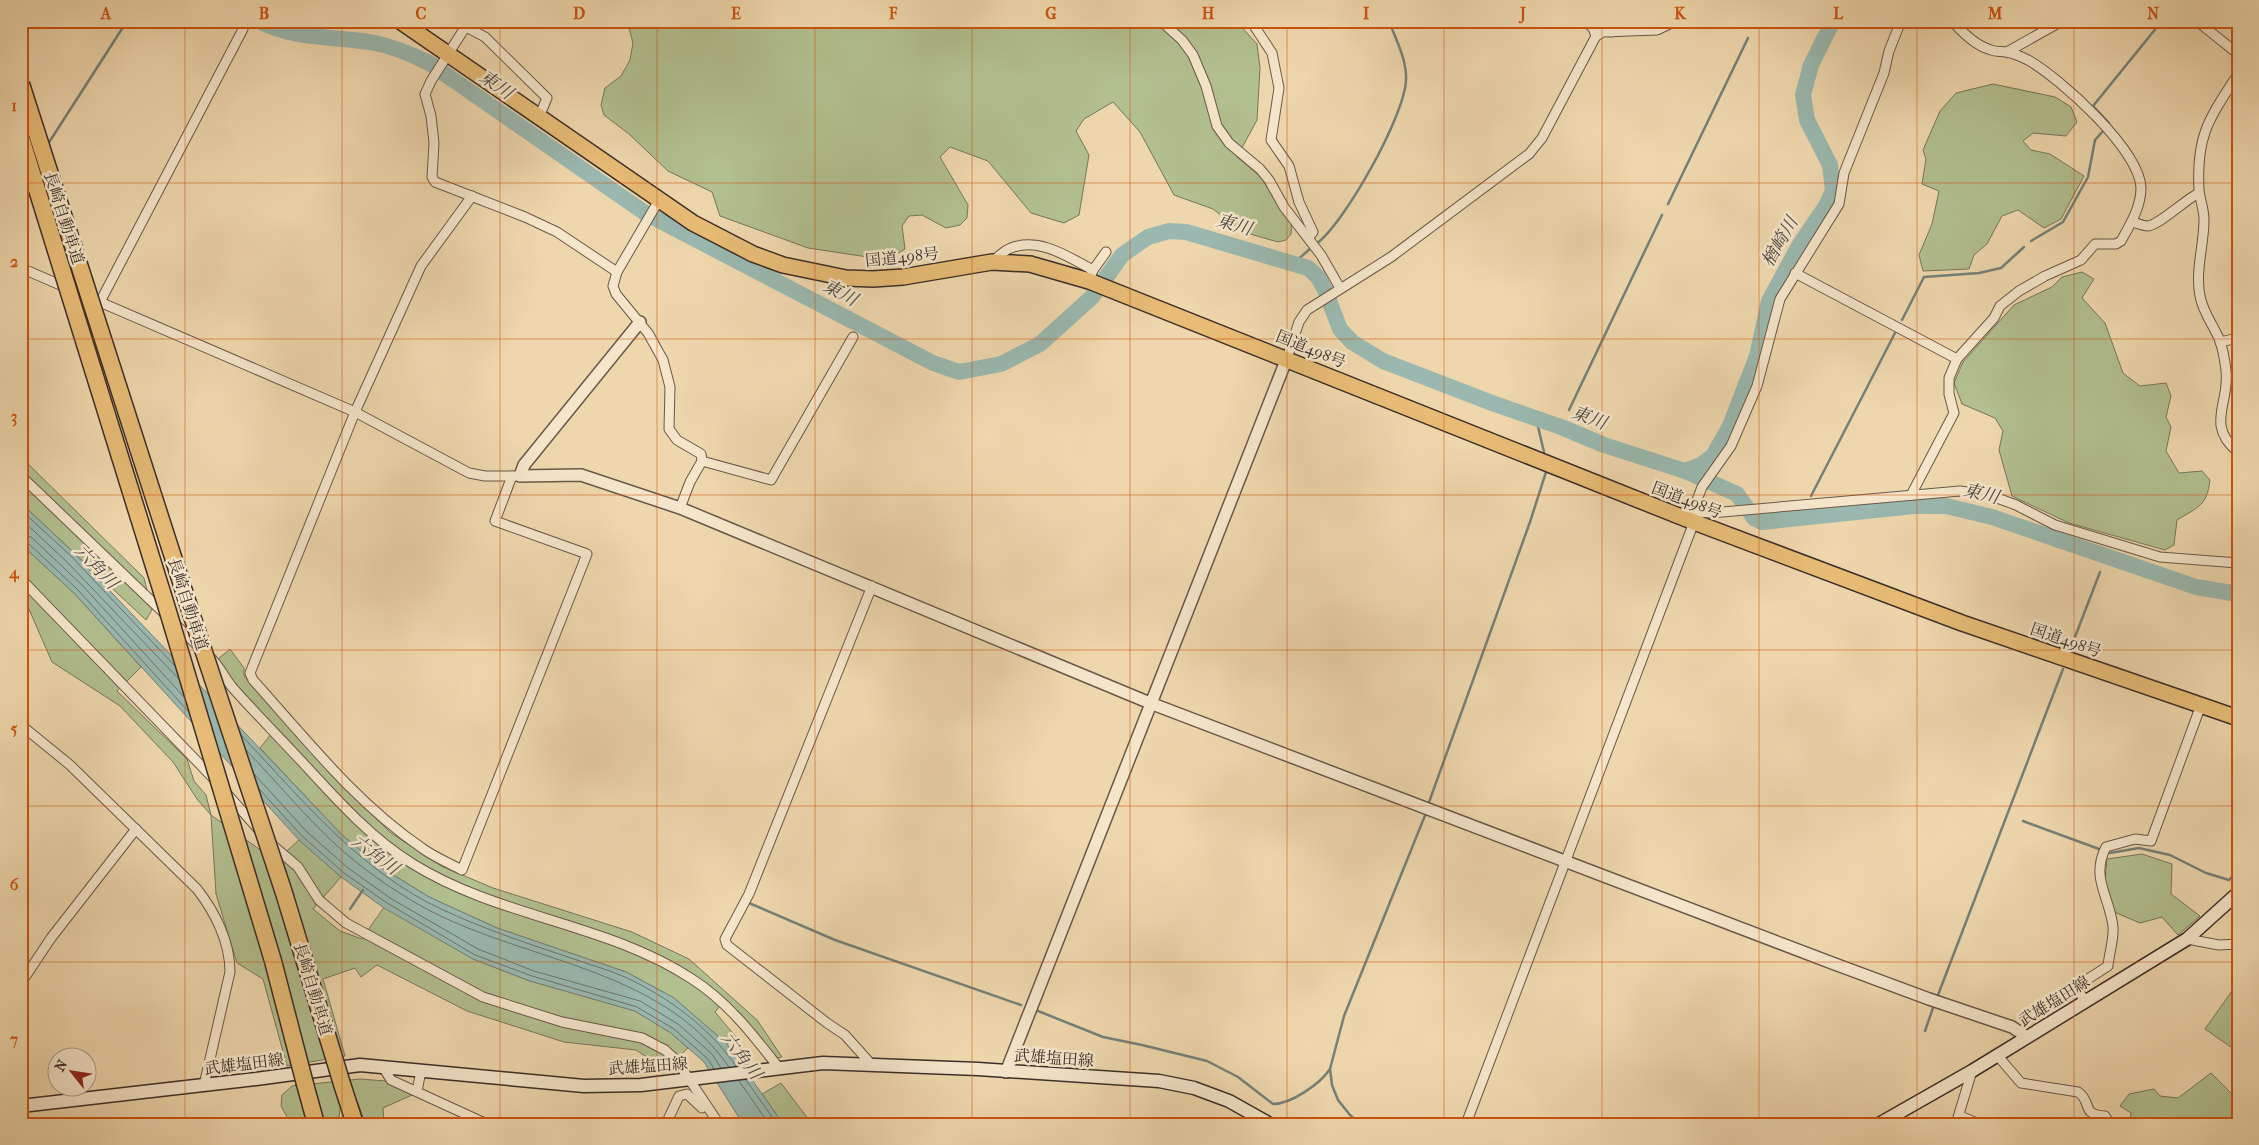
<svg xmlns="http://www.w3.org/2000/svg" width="2259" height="1145" font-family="'IM FELL French Canon','Noto Serif JP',serif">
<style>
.green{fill:#b2bf8f;stroke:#76765c}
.water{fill:#9ab8af;stroke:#748179}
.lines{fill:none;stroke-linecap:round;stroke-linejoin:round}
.shore{stroke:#6a736c;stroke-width:1}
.stream{stroke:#748179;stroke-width:2.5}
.river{stroke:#9ab8af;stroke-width:16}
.minor-casing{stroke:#685849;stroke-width:11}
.tertiary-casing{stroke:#685849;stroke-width:14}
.secondary-casing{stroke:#3b2e28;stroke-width:15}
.trunk-casing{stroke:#3b2e28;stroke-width:18}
.motorway-casing{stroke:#3b2e28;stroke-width:19}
.minor{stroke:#f5e5ca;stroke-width:9}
.tertiary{stroke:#f5e5ca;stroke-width:11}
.secondary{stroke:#f5e5ca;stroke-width:12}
.trunk{stroke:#e8bc76;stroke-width:15}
.motorway{stroke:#e8bc76;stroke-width:16}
.motorway-bridge-casing{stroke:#3b2e28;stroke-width:19;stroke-linecap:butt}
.motorway-bridge{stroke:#e8bc76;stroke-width:16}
.grid{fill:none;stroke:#ce5310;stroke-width:1;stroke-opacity:0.55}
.labels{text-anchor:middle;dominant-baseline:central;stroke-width:5;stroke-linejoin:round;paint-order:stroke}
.street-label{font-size:16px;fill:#3b2e28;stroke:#f5e5ca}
.water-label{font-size:18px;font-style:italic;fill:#4e4a43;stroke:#f5e5ca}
.neatline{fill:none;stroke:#ce5310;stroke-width:2}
.grid-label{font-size:16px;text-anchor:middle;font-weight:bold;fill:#ce5310}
</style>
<rect width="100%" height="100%" fill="#efd7ad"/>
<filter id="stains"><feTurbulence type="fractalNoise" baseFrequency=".004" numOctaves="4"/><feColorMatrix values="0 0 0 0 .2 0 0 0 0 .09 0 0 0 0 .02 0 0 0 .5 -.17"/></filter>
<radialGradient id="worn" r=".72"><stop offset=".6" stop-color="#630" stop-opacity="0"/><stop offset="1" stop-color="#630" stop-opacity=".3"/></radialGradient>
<g class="green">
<path d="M627 21H1236L1257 44 1260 68 1257 120 1237 157 1261 177 1278 205 1292 223 1291 234 1286 240 1278 242 1243 232 1213 209 1174 195 1140 132 1113 102 1084 119 1076 131 1089 155 1079 215 1064 223 1031 213 988 161 950 147 940 157 968 205 967 218 960 225 946 228 922 215 909 216 902 226 905 249 887 260 808 248 720 216 712 192 668 171 629 134 604 115 601 105 605 88 621 76 630 60 633 43Z"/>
<path d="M1993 84 2055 97 2071 107 2077 122 2066 136 2033 133 2023 141 2031 150 2050 154 2084 176 2061 219 2044 228 2018 210 2002 216 1987 244 1974 255 1969 269 1923 271 1919 255 1932 224 1939 191 1922 184 1926 159 1923 150 1940 111 1956 93Z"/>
<path d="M2082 272 2094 279 2082 298 2105 323 2123 373 2140 386 2166 383 2171 396 2166 417 2171 427 2166 451 2179 473 2202 471 2210 480C2207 506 2198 507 2177 520L2174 545 2165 550 2069 523 2012 496 1999 450 2003 431 1995 418 1962 404 1954 383 1963 362 2014 305 2052 287 2062 277Z"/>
<path d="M21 457 144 578 152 610 146 620 21 503Z"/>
<path d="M21 544 75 594 141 667 117 691 187 759 194 781 206 795 211 815 276 861 299 840 341 877 313 909 340 931 362 939 384 907 473 959 530 981 635 1011 671 1033 688 1048 673 1062 678 1070 656 1073 659 1065 636 1050 564 1042 467 1011 377 965 361 977 355 968 323 979 345 1056 287 1066 263 979 237 963 216 894 211 815 197 799 173 762 120 706 52 662 25 600 21 596Z"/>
<path d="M230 649 244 668V676L337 781 391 833 441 866 493 888 632 932 689 959 757 1020 782 1057 775 1058 725 1000 715 1012 736 1037 727 1044 674 998 626 972 497 928 429 897 382 868 342 835 260 748 276 728 233 683 218 659Z"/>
<path d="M2142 854 2172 864 2171 894 2200 916 2178 935 2162 917 2140 923 2114 912 2105 880 2107 859Z"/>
<path d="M2237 984 2238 985V1052L2205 1029Z"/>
<path d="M2211 1073 2238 1100V1124H2130L2131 1113 2120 1106 2129 1094 2154 1089 2160 1096 2178 1098Z"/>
<path d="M360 1079 386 1081 414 1094 383 1108 384 1124H365L358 1103 350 1098 341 1103 338 1123 330 1124 312 1104 308 1124H291L281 1106 282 1095 292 1086Z"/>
<path d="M781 1083 812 1124H783L762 1094Z"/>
</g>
<path class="water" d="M21 503 74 553 342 835 382 868 429 897 497 928 626 972 674 998 727 1044 783 1124H743L704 1062 671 1033 635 1011 530 981 473 959 384 908 341 877 299 840 75 594 21 544Z"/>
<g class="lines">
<g class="shore">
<path d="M21 510 71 556 174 665"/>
<path d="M21 519 66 561 178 678"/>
<path d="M21 534 31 537 83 586 184 697"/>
<path d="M21 540 27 542 78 590 188 711"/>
<path d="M242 736C299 796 352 862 427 902 472 925 520 941 568 957 587 964 607 969 625 977 668 997 709 1027 736 1066"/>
<path d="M246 750C276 781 303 814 334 843 361 868 391 889 423 907 523 962 659 966 729 1067"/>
<path d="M255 775 307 832 348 868 390 898 478 949 534 971 640 1001 678 1024 712 1054 721 1068"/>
<path d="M259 789 302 836 344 873 387 903 475 955 532 976 637 1007 674 1029 708 1059 714 1069"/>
<path d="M746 1080 777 1124"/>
<path d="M739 1081 769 1124"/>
</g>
<g class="stream">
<path d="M2109 123 2093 106 2162 21"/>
<path d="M48 144 127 21"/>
<path d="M21 185 26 178"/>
<path d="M1668 204 1748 38"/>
<path d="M2031 241 2063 222 2088 177 2095 140 2103 131"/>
<path d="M1316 244C1345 223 1405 115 1406 80 1407 60 1396 40 1389 21"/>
<path d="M1294 263 1312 247"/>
<path d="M1902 320 1924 277 1979 273 2001 268 2024 247"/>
<path d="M1569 410 1662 215"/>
<path d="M1536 418 1544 452"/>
<path d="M1811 496 1895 333"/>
<path d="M2105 560 2107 556"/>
<path d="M2070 650 2100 572"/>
<path d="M1428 805 1530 522 1546 472"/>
<path d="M2023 821 2099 849"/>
<path d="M2110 853 2139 848 2170 855 2206 873 2229 880 2238 870"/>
<path d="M749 903 835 940 1021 1005"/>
<path d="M350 909 363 890"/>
<path d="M1938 995 2063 669"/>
<path d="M1038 1011 1103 1037 1142 1045 1207 1061 1238 1077 1273 1104C1291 1104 1320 1084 1330 1069"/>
<path d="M1925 1031 1933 1008"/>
<path d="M1360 1124 1350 1115 1338 1100 1332 1085 1330 1069 1344 1016 1426 813"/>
</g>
<g class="river">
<path d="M259 21C294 40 337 36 375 43 395 47 411 54 429 63L645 213 933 363 959 372 1001 364 1040 344 1092 297 1122 255 1148 237 1169 231 1186 232 1308 268 1318 277 1325 290 1340 329 1352 342 1383 361 1492 403 1561 427 1604 445 1685 471 1737 494 1754 518 1762 522 1914 506H1946L1992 517 2196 587 2238 594"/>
<path d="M1685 471 1701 465 1713 456 1730 426 1757 356 1769 301 1800 244 1826 206 1833 191 1830 165 1807 120 1803 95 1811 65 1833 21"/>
</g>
<defs>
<g id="minor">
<path d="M455 21 485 37 547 98 539 117"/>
<path d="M1161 21 1182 40 1193 55 1206 86 1217 126 1229 143 1260 169 1269 180 1284 207 1321 255 1340 288"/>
<path d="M1251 21 1272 53 1279 88 1271 140 1289 166 1299 202 1313 232 1309 237"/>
<path d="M1584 21 1593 28 1596 36"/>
<path d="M2197 21 2238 54"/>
<path d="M466 26 431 81 425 94 431 116 434 143 432 177 435 182 525 217 557 232 617 272"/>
<path d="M1611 32 1616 21"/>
<path d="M2007 52 2062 21"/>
<path d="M2238 74C2209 119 2196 135 2199 190 2200 200 2204 209 2204 220 2204 245 2195 271 2200 296 2203 313 2214 326 2220 341 2223 350 2225 362 2226 371 2230 403 2205 425 2238 452"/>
<path d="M472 196 421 266 355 412 250 673 253 680C306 739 356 803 422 848 434 857 449 863 462 870L587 554 495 521 512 476"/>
<path d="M659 200 617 272 613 286 616 294 648 333 663 360 670 387 669 429 677 440 701 454 702 461 690 482 680 508"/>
<path d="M2132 222C2137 223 2143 226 2148 226 2159 225 2186 199 2199 193"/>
<path d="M992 262C997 258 1004 250 1011 248 1040 237 1068 257 1093 270L1089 281"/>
<path d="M21 268 355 412 469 473 485 476H516"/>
<path d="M1093 270 1106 252"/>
<path d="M1795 273 1957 359"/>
<path d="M100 302 243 29"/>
<path d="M2220 342 2238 338"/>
<path d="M1287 358 1299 322 1307 310 1391 257 1529 154 1542 138 1596 36 1603 32 1657 30 1676 21"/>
<path d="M702 461 771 480 853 337"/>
<path d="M21 476 166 615"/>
<path d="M1911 495 1954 413 1949 394V378L1957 359 1994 318 2000 306 2019 291 2045 276 2081 260 2095 244H2116L2121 241C2130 225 2141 207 2141 188 2140 150 2060 78 2028 60 2022 57 2013 53 2006 52 2001 51 1996 52 1991 50 1976 46 1963 33 1952 21"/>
<path d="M1696 512 1711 513 1960 491 1989 495 2016 505 2055 525 2160 557 2238 563"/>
<path d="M21 579 215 780"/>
<path d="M175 624 198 646"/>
<path d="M209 656C219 665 224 677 232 687 255 713 280 738 304 764 337 800 371 838 413 864 500 918 607 923 692 979 728 1002 753 1035 779 1068"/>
<path d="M21 725 70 765 197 889C215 912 230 942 230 972L204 1085"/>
<path d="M227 794 260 831"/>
<path d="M270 843 298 867 319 900 346 923 483 997 562 1022 642 1038 665 1050 677 1061 719 1124"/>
<path d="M2187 939 2219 945 2238 944"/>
<path d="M21 983 51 938 136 829"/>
<path d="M2085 1000 2078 991 2077 986 2108 966C2109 954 2114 939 2113 927 2110 897 2090 878 2106 847L2135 839 2151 841 2201 705"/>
<path d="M1997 1055 2021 1083 2078 1092C2093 1102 2080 1115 2105 1116L2110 1124"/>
<path d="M871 1064 845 1035 827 1023 727 945 725 939 749 894 872 586"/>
<path d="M383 1067 391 1080 487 1124"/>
<path d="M417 1091 421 1071"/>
<path d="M1960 1116 1979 1124"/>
<path d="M666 1124 679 1096 687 1094 702 1108"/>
<path d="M1466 1124 1694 522 1697 500 1702 487 1731 446 1757 386 1780 299 1839 204 1844 173 1884 73 1889 51 1901 21"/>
<path d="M1956 1124 1972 1071"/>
</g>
<g id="tertiary">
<path d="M640 322 524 465 520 476 581 475 680 508 1150 703 1832 963 1929 999 2012 1027 2027 1037"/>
<path d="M1006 1072 1287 358"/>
</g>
<g id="secondary">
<path d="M21 1106 256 1079 360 1065 584 1086 641 1085 823 1063 978 1069 1159 1081 1194 1088 1229 1101 1270 1124"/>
<path d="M1879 1124 1972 1071 2187 939 2238 893"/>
</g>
<path id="trunk" d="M400 21 693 223 753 254 783 265 846 278 873 279 903 277 992 262 1030 264 1089 281 1694 522 1962 623 2238 718"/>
<g id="motorway">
<path d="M305 1084 316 1124"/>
<path d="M342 1084 355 1124"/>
</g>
</defs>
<use href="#minor" class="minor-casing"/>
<use href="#tertiary" class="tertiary-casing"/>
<use href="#secondary" class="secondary-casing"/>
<use href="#trunk" class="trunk-casing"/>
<use href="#motorway" class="motorway-casing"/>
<use href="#minor" class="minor"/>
<use href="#tertiary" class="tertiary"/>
<use href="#secondary" class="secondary"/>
<use href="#trunk" class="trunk"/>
<use href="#motorway" class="motorway"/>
<defs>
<g id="motorway-bridge">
<path d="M21 84 191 613 284 893 342 1084"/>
<path d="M21 138 166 605 273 961 305 1084"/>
</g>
</defs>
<use href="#motorway-bridge" class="motorway-bridge-casing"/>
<use href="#motorway-bridge" class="motorway-bridge"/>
</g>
<path class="grid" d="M185 21V1124M342 21V1124M500 21V1124M657 21V1124M815 21V1124M972 21V1124M1130 21V1124M1287 21V1124M1444 21V1124M1602 21V1124M1759 21V1124M1917 21V1124M2074 21V1124M21 183H2238M21 339H2238M21 495H2238M21 650H2238M21 806H2238M21 962H2238"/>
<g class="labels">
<g class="street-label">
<text transform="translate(64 218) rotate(72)">長崎自動車道</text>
<text transform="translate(902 257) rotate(-6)">国道498号</text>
<text transform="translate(1311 349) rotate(22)">国道498号</text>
<text transform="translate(1687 500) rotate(21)">国道498号</text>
<text transform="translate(188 604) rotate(72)">長崎自動車道</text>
<text transform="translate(2066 640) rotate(19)">国道498号</text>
<text transform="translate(313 989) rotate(73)">長崎自動車道</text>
<text transform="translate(2054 1001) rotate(-32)">武雄塩田線</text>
<text transform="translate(1054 1058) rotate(4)">武雄塩田線</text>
<text transform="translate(244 1064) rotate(-7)">武雄塩田線</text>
<text transform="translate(648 1066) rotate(-4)">武雄塩田線</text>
</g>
<g class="water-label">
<text transform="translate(496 85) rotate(35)">東川</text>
<text transform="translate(1234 225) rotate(16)">東川</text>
<text transform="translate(1780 242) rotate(-60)">楢崎川</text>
<text transform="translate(840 293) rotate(28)">東川</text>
<text transform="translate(1589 418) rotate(20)">東川</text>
<text transform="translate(1981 494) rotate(14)">東川</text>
<text transform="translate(96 567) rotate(46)">六角川</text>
<text transform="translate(375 855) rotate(36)">六角川</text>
<text transform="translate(741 1056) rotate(52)">六角川</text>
</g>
</g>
<rect width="2259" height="1145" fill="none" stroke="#efd7ad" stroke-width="55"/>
<g transform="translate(72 1072) rotate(300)"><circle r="24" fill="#f5e5ca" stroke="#ab9c89"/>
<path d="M0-4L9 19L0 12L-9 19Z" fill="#8f2418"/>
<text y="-8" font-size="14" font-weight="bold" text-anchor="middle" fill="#3b2e28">N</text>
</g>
<rect x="28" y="28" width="2204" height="1090" class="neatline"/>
<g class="grid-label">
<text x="106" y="19">A</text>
<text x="264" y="19">B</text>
<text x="421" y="19">C</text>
<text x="579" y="19">D</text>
<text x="736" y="19">E</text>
<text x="893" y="19">F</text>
<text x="1051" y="19">G</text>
<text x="1208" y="19">H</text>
<text x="1366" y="19">I</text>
<text x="1523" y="19">J</text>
<text x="1680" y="19">K</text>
<text x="1838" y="19">L</text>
<text x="1995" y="19">M</text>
<text x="2153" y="19">N</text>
<text x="14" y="111">1</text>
<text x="14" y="267">2</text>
<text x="14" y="422">3</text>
<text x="14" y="578">4</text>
<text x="14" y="734">5</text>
<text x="14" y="890">6</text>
<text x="14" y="1045">7</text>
</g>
<rect width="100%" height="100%" filter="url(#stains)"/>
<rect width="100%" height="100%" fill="url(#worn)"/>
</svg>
